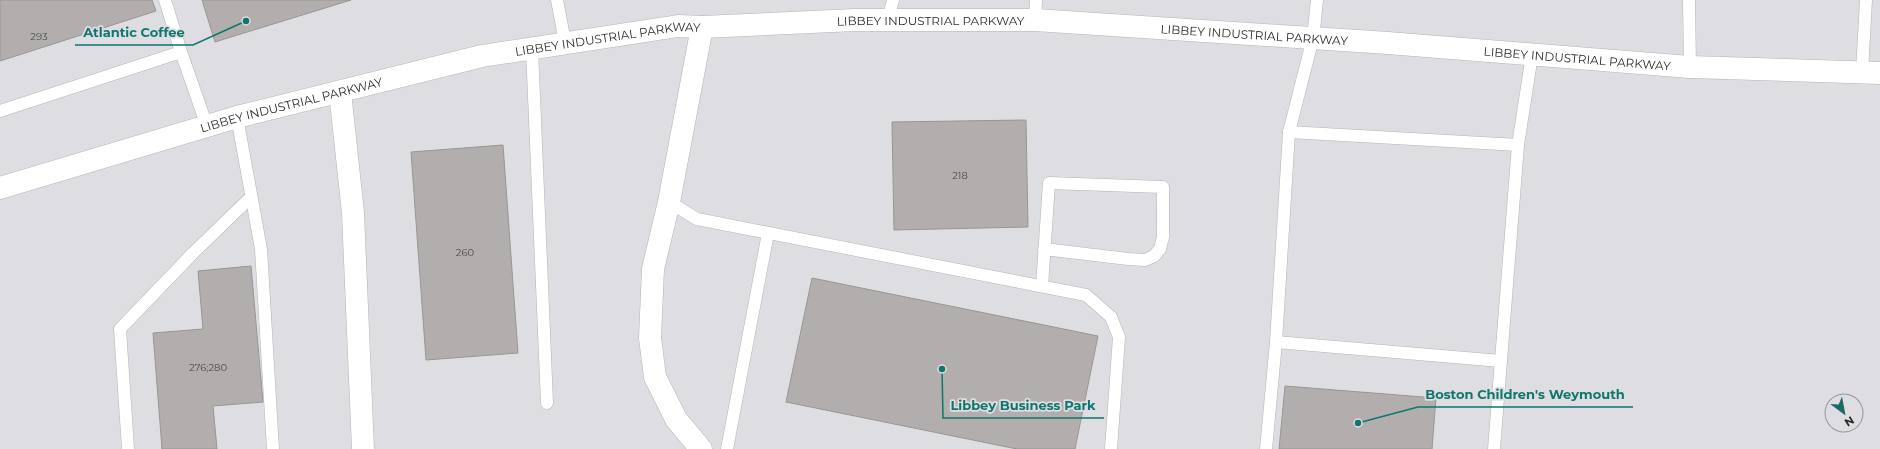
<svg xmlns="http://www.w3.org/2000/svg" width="1880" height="449" font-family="Montserrat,sans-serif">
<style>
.building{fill:#b2aead;stroke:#999594}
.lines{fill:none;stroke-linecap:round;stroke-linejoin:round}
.lane-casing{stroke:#b3b4b7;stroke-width:13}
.street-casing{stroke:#b3b4b7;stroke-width:23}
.secondary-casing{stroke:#b3b4b7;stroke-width:23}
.lane{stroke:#fff;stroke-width:12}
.street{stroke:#fff;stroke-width:22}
.secondary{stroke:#fff;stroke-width:22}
.labels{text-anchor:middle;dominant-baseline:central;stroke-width:3.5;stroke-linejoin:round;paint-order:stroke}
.number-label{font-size:10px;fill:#4d4c4d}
.street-label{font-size:12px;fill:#2b2b2d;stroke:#dedee2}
.leader{fill:none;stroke:#0f766e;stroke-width:1.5}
.callout-dot{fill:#0f766e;stroke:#dedee2;stroke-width:1.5}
.callout-label{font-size:13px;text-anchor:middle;font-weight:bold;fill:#0f766e;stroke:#dedee2;stroke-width:3.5;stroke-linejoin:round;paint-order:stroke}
</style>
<rect width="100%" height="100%" fill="#dedee2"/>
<g class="building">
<path d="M0 0H152L156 11 0 61Z"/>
<path d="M202 0H351L215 42Z"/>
<path d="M1026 120 1028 227 894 230 892 122Z"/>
<path d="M503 145 518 353 426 360 411 152Z"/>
<path d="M251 266 263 402 213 406 217 449H162L153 333 203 329 198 271Z"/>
<path d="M812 278 1098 336 1075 449H1017L786 402Z"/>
<path d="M1285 386 1436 398 1432 449H1279Z"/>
</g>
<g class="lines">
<defs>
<g id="lane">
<path d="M165 0 181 52"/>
<path d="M557 0 565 42"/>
<path d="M1317 0 1313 38 1289 132 1518 145 1532 55"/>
<path d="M1689 0 1690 67"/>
<path d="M888 20 893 0"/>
<path d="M1035 20 1036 0"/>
<path d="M532 49 547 403"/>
<path d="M1862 72 1866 0"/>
<path d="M0 111 181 52 207 126"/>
<path d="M237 117 261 249 273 449"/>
<path d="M669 202 697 219 1086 295 1111 317 1119 337 1111 449"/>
<path d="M1042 286 1049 183 1163 187V237L1160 249 1154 256 1145 260 1128 259 1044 249"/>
<path d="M1276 342 1501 361"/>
<path d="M128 449 120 329 193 253 251 197"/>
<path d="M727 449 768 233"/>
<path d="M1266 449 1276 342 1289 132"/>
<path d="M1494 449 1518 145"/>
</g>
<g id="street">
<path d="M340 92 353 213 363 449"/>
<path d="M701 449 676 419 655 377 650 338 653 269 669 202 702 27"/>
</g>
<g id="secondary">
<path id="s1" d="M0 188 237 117 482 56 678 26 702 27 855 20H1035L1388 43 1690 67 1880 73"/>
</g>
</defs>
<use href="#lane" class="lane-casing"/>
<use href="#street" class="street-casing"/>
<use href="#secondary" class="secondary-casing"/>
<use href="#lane" class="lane"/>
<use href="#street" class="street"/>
<use href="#secondary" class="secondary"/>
</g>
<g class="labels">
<g class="number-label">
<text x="39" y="36">293</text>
<text x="960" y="175">218</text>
<text x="465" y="252">260</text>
<text x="208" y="367">276;280</text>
</g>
<g class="street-label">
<text stroke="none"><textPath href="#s1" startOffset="951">LIBBEY INDUSTRIAL PARKWAY</textPath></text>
<text stroke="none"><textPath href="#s1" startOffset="1275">LIBBEY INDUSTRIAL PARKWAY</textPath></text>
<text stroke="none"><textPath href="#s1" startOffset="627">LIBBEY INDUSTRIAL PARKWAY</textPath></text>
<text stroke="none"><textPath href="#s1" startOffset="1599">LIBBEY INDUSTRIAL PARKWAY</textPath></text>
<text stroke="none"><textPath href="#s1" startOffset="303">LIBBEY INDUSTRIAL PARKWAY</textPath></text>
</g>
</g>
<path class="leader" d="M246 21L193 45H75M1358 423L1418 407H1633M942 369L943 418H1104"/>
<g class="callout-dot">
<circle cx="246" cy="21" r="4"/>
<circle cx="1358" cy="423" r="4"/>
<circle cx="942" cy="369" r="4"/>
</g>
<g class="callout-label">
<text x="134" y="37">Atlantic Coffee</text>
<text x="1525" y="399">Boston Children's Weymouth</text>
<text x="1023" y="410">Libbey Business Park</text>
</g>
<g transform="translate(1844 413) rotate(148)"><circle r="19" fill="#dedee2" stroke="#96969a"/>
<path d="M0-3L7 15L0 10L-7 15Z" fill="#1d6965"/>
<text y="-6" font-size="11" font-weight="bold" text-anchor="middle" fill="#2b2b2d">N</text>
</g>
</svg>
